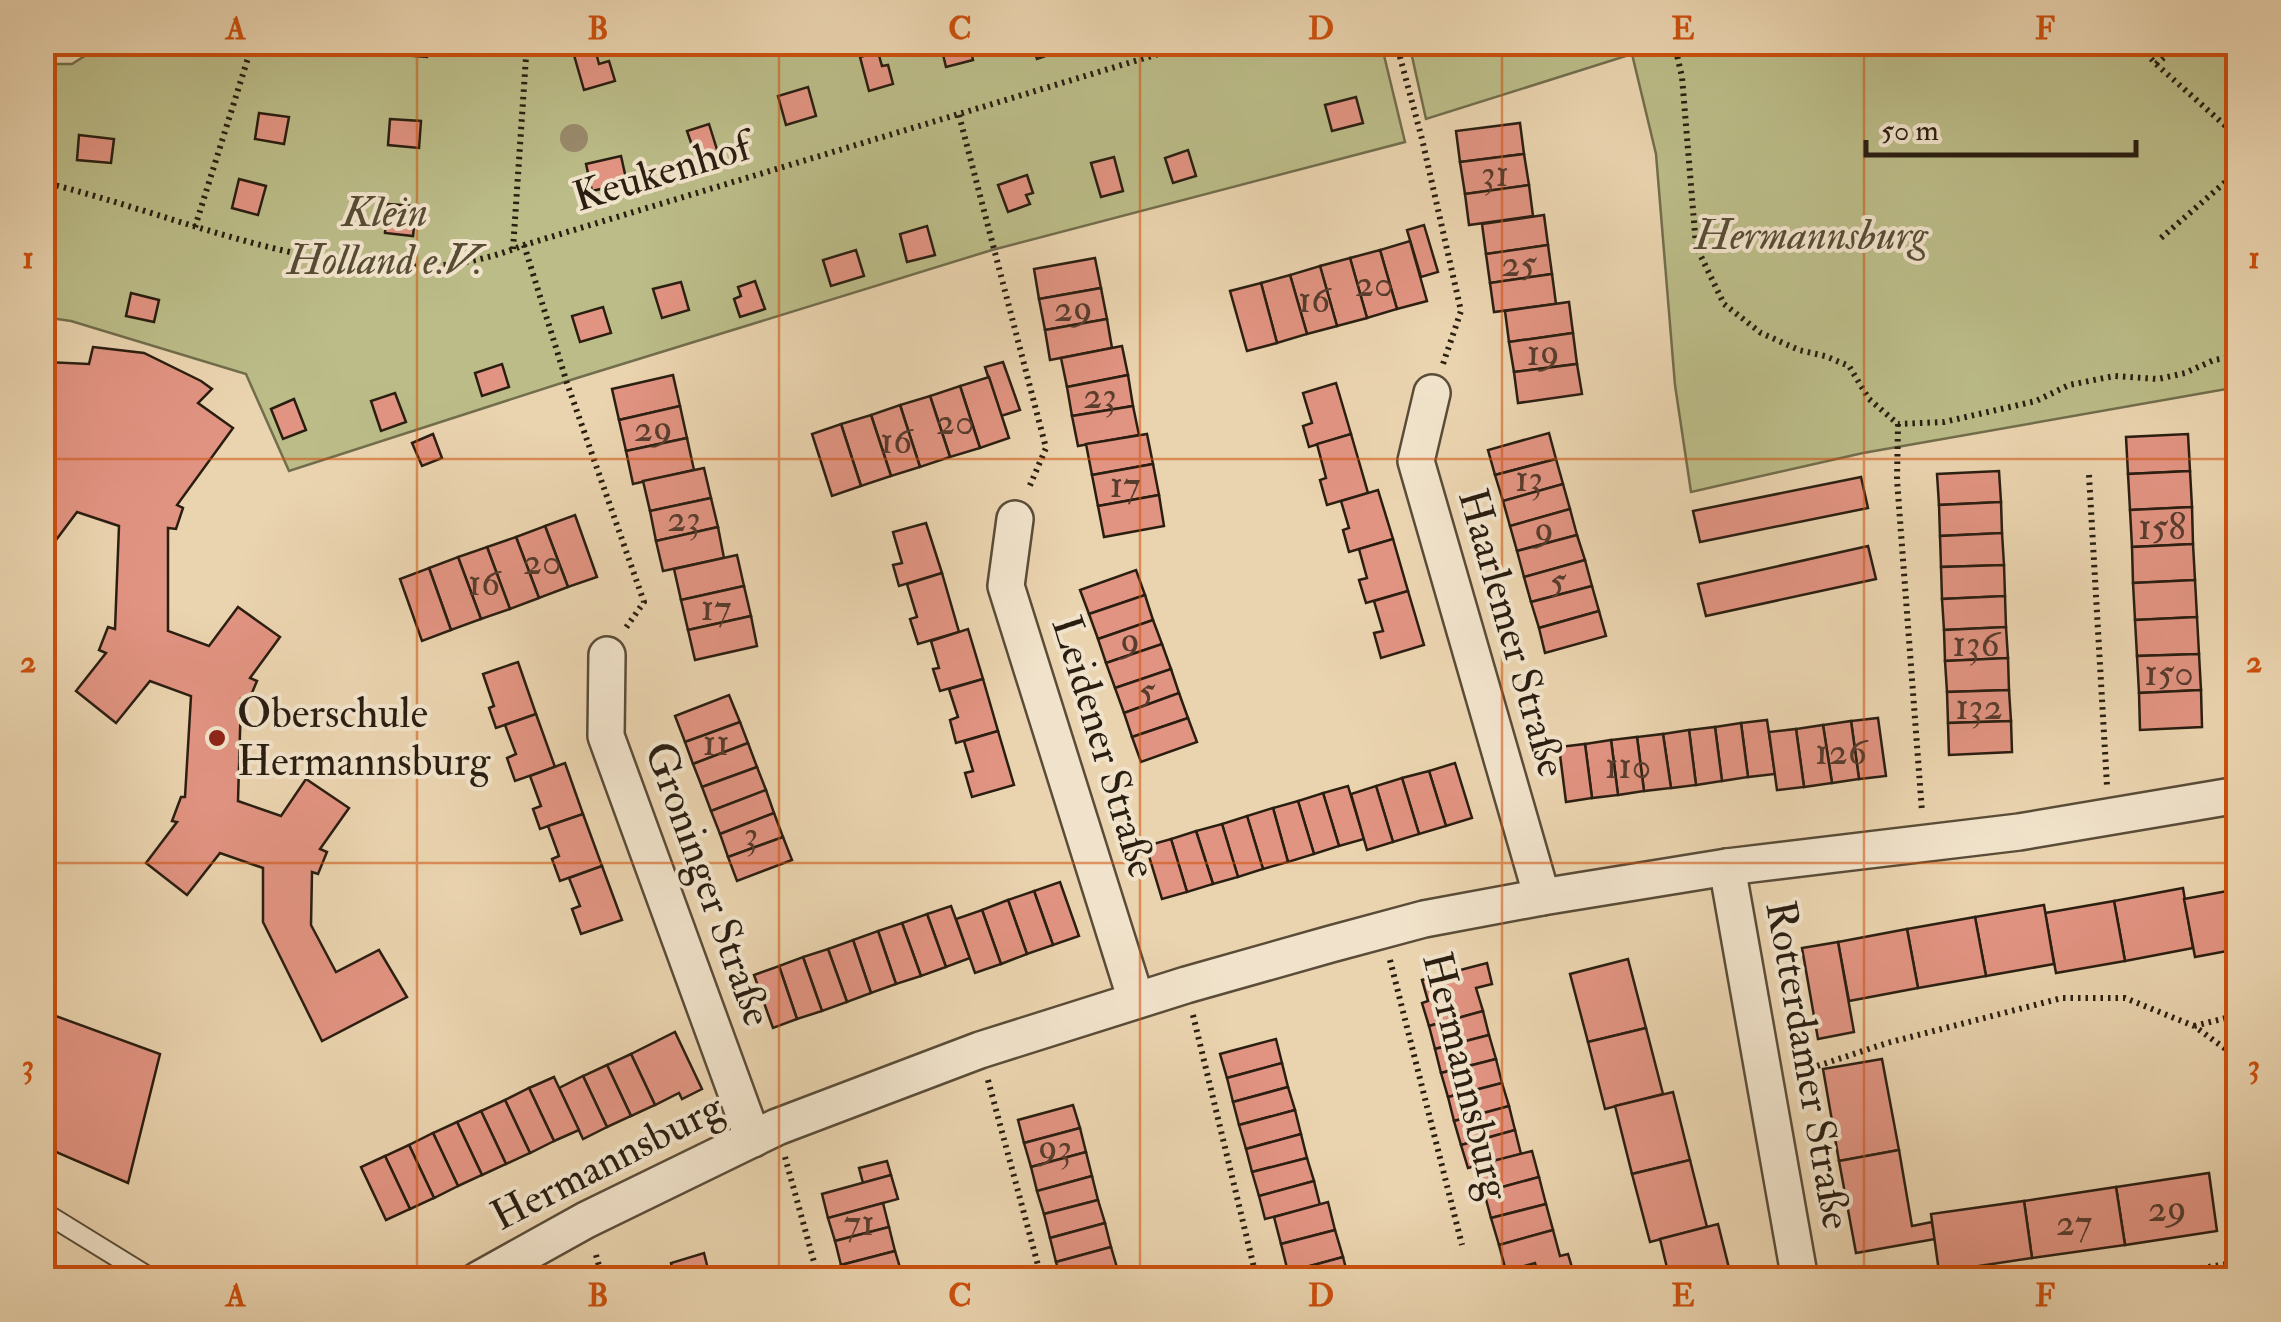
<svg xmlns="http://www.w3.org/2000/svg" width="2281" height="1322" font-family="'IM FELL Double Pica',serif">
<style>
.green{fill:#bbbc88;stroke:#726d4c;stroke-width:2.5}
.building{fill:#e29482;stroke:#2a1e11;stroke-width:2.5}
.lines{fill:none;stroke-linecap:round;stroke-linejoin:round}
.lane-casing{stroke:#5a4c38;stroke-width:22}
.street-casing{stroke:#5a4c38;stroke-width:40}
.path{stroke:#2a1e11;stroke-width:6;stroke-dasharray:2.5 5;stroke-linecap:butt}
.lane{stroke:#f1e3cb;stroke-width:18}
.street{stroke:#f1e3cb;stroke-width:35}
.tree{fill:#998a6c}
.grid{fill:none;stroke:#cc500d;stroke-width:2.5;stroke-opacity:0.55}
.poi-dot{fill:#8f2418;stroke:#f1e3cb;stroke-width:4}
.labels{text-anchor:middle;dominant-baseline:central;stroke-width:8;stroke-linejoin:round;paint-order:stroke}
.number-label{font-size:38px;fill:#583c2d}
.street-label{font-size:42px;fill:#2a1e11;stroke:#f1e3cb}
.park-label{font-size:42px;font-style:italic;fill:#564d35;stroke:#f1e3cb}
.poi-label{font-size:42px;fill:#2a1e11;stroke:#f1e3cb;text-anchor:start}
.neatline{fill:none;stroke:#cc500d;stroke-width:4}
.grid-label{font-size:32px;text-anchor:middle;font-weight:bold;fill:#cc500d}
</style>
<rect width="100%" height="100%" fill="#ead4af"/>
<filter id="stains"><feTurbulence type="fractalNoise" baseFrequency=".002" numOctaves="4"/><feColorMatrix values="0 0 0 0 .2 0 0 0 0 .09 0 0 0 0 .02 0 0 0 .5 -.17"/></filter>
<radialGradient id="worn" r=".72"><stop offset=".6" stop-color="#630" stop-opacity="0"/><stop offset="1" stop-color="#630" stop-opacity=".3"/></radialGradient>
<g class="green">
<path d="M105 43H1381L1405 142 992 250 577 378 289 471 246 374 71 321 43 317V64H72Z"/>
<path d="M1409 43H2238V387L1863 453 1691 492 1675 385 1656 154 1632 54 1426 119Z"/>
</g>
<g class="building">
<path d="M403 42H428L427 57 402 55Z"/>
<path d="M940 42H969L973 60 946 67Z"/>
<path d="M1031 42H1071L1072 47 1037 59Z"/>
<path d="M595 49 599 64 609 61 615 81 584 90 574 55Z"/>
<path d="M878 52 882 66 888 65 893 84 869 91 860 57Z"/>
<path d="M808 87 816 116 786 125 778 96Z"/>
<path d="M1356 97 1363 123 1332 131 1325 105Z"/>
<path d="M259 113 289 117 284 144 255 139Z"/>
<path d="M390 119 421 121 419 148 388 145Z"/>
<path d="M1520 123 1524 154 1460 162 1456 131Z"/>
<path d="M709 124 719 156 698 163 687 131Z"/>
<path d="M79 135 114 139 111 163 77 160Z"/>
<path d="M1188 150 1196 176 1173 183 1165 158Z"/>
<path d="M1524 154 1529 185 1465 194 1460 162Z"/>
<path d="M621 156 627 183 592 191 586 164Z"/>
<path d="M1114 157 1123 191 1101 197 1091 163Z"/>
<path d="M1027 175 1033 193 1026 195 1030 204 1008 212 998 185Z"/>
<path d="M239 179 266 186 258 215 232 208Z"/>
<path d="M1529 185 1533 216 1469 225 1465 194Z"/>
<path d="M387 204 416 206 413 236 385 233Z"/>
<path d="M1544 215 1548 245 1486 254 1482 224Z"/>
<path d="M1424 225 1438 272 1421 277 1407 230Z"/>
<path d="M927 226 935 255 907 262 900 234Z"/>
<path d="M1410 241 1427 301 1397 309 1380 250Z"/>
<path d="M1548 245 1552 274 1490 283 1486 254Z"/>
<path d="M856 250 864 276 831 286 823 260Z"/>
<path d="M1380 250 1397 309 1367 318 1350 258Z"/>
<path d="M1095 258 1101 288 1039 299 1034 269Z"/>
<path d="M1350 258 1367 318 1337 326 1320 266Z"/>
<path d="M1320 266 1337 326 1307 334 1290 275Z"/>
<path d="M1552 274 1556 304 1494 312 1490 283Z"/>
<path d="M1290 275 1307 334 1277 343 1261 283Z"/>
<path d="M755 281 765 309 740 317 734 299 741 296 738 287Z"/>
<path d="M681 282 689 310 662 318 653 289Z"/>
<path d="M1261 283 1277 343 1247 351 1230 291Z"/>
<path d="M1101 288 1107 319 1045 330 1039 299Z"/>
<path d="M131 293 159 300 154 322 126 316Z"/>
<path d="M1569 302 1573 333 1509 342 1505 311Z"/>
<path d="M603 307 611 333 580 342 572 316Z"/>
<path d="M1107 319 1112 348 1050 360 1045 330Z"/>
<path d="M1573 333 1577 364 1514 372 1509 342Z"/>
<path d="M1122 346 1128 375 1067 387 1061 358Z"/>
<path d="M93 347 144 353 201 381 212 389 198 403 233 428 177 505 183 508 176 529 168 528V631L209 646 238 607 280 637 250 678 257 681 249 700 241 699 238 801 281 816 306 779 349 808 320 849 327 852 318 874 312 872 311 925 336 972 379 950 407 997 322 1041 263 922V868L220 853 187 895 146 863 177 822 172 821 181 797H185L191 696 150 681 116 723 76 691 106 653 99 650 108 627 115 629 119 526 77 512 47 552 42 549 46 362 89 364Z"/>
<path d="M1003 362 1020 410 1001 416 985 367Z"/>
<path d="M502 364 509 387 482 396 475 373Z"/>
<path d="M1577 364 1582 394 1518 403 1514 372Z"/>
<path d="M673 375 680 406 619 420 612 389Z"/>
<path d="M1128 375 1133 406 1072 416 1067 387Z"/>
<path d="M989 377 1009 438 980 448 960 386Z"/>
<path d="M1336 383 1351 434 1309 447 1303 426 1312 423 1303 393Z"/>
<path d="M960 386 980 448 950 457 930 396Z"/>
<path d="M395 393 406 422 381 431 371 401Z"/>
<path d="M930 396 950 457 920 467 900 405Z"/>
<path d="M294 399 306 430 283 439 271 409Z"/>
<path d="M900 405 920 467 891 476 871 415Z"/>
<path d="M680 406 687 438 626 451 619 420Z"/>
<path d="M1133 406 1139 435 1078 446 1072 416Z"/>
<path d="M871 415 891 476 861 486 841 424Z"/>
<path d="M841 424 861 486 832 496 812 434Z"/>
<path d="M1549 433 1556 459 1495 475 1488 450Z"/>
<path d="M433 434 442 458 422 466 412 443Z"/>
<path d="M1147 434 1153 464 1092 475 1086 444Z"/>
<path d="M1351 434 1368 493 1327 505 1320 480 1326 478 1317 444Z"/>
<path d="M2188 434 2190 471 2128 474 2126 437Z"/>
<path d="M687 438 694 470 633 484 626 451Z"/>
<path d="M1556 459 1563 484 1503 501 1495 475Z"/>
<path d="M1153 464 1159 495 1098 506 1092 475Z"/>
<path d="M704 468 711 498 650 511 643 481Z"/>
<path d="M1999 471 2001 502 1939 505 1937 474Z"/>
<path d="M2190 471 2192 507 2130 510 2128 474Z"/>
<path d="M1861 477 1868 508 1700 542 1693 511Z"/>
<path d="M1563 484 1570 509 1510 526 1503 501Z"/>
<path d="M1378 490 1393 539 1349 552 1343 530 1349 528 1341 501Z"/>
<path d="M1159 495 1164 526 1104 537 1098 506Z"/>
<path d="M711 498 718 527 656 541 650 511Z"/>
<path d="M2001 502 2002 533 1940 536 1939 505Z"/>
<path d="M2192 507 2193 544 2132 547 2130 510Z"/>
<path d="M1570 509 1577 535 1517 551 1510 526Z"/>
<path d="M575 515 597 577 568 587 545 526Z"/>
<path d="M926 523 942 573 899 586 893 565 902 563 893 532Z"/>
<path d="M545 526 568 587 539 598 516 537Z"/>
<path d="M718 527 724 558 663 571 656 541Z"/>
<path d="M2002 533 2004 565 1941 567 1940 536Z"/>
<path d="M1577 535 1585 560 1524 577 1517 551Z"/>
<path d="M516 537 539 598 510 609 487 547Z"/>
<path d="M1393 539 1408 591 1366 603 1359 580 1367 578 1359 549Z"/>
<path d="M2193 544 2195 580 2133 583 2132 547Z"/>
<path d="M1868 546 1876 579 1706 616 1698 584Z"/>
<path d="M487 547 510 609 481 619 458 557Z"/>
<path d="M737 555 744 586 681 600 674 569Z"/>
<path d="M458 557 481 619 451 630 429 568Z"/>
<path d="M1585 560 1592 586 1531 602 1524 577Z"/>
<path d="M2004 565 2005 596 1942 599 1941 567Z"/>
<path d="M429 568 451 630 422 641 400 579Z"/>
<path d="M1136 570 1145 595 1089 614 1080 590Z"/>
<path d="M942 573 959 632 918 644 910 619 917 617 907 584Z"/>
<path d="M2195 580 2197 617 2135 620 2133 583Z"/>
<path d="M744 586 751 616 688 630 681 600Z"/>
<path d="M1592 586 1599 611 1539 628 1531 602Z"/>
<path d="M1408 591 1424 645 1381 658 1374 633 1383 631 1374 601Z"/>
<path d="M1145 595 1153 620 1098 639 1089 614Z"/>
<path d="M2005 596 2006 627 1944 630 1942 599Z"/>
<path d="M1599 611 1606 636 1545 653 1539 628Z"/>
<path d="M751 616 757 646 695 660 688 630Z"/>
<path d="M2197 617 2199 654 2137 656 2135 620Z"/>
<path d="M1153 620 1162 644 1106 663 1098 639Z"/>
<path d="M2006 627 2008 658 1945 661 1944 630Z"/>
<path d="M968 629 983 679 940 691 933 669 939 668 931 641Z"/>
<path d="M1162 644 1171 669 1115 688 1106 663Z"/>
<path d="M2199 654 2201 690 2139 693 2137 656Z"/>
<path d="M2008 658 2009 690 1947 692 1945 661Z"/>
<path d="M518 662 536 714 496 728 489 708 494 706 483 674Z"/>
<path d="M1171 669 1179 693 1124 713 1115 688Z"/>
<path d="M983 679 998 731 956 743 950 720 958 717 949 689Z"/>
<path d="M2009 690 2011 721 1948 723 1947 692Z"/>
<path d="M2201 690 2202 727 2140 730 2139 693Z"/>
<path d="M1179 693 1188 718 1132 737 1124 713Z"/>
<path d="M729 695 740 722 685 742 675 716Z"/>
<path d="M536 714 555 767 515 781 507 758 516 754 505 725Z"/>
<path d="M1188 718 1197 742 1141 762 1132 737Z"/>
<path d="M1878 718 1886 776 1859 779 1851 721Z"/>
<path d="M1767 720 1775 774 1748 777 1741 723Z"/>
<path d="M1851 721 1859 779 1832 783 1823 725Z"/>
<path d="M2011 721 2012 752 1949 755 1948 723Z"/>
<path d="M740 722 748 743 693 764 685 742Z"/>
<path d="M1741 723 1748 777 1722 781 1715 727Z"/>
<path d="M1823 725 1832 783 1804 787 1796 729Z"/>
<path d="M1715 727 1722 781 1696 785 1689 730Z"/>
<path d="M1796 729 1804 787 1777 790 1769 732Z"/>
<path d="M1689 730 1696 785 1671 788 1663 734Z"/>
<path d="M998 731 1014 785 972 797 965 773 973 771 964 741Z"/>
<path d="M1663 734 1671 788 1644 791 1637 737Z"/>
<path d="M1637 737 1644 791 1618 795 1611 740Z"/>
<path d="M1611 740 1618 795 1592 798 1585 744Z"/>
<path d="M748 743 757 767 702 787 693 764Z"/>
<path d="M1585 744 1592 798 1566 802 1559 747Z"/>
<path d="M565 763 583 814 540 829 533 809 541 806 530 776Z"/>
<path d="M1455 763 1472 818 1446 826 1429 771Z"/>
<path d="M757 767 766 790 711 811 702 787Z"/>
<path d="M1429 771 1446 826 1419 834 1402 778Z"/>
<path d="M1402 778 1419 834 1393 842 1376 786Z"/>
<path d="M1348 786 1364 839 1339 846 1323 793Z"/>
<path d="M1376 786 1393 842 1367 850 1351 794Z"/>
<path d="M766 790 774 813 720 834 711 811Z"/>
<path d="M1323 793 1339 846 1314 854 1298 801Z"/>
<path d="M1298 801 1314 854 1288 862 1273 808Z"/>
<path d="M1273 808 1288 862 1263 869 1247 816Z"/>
<path d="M774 813 783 837 728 857 720 834Z"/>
<path d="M583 814 602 866 560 881 552 859 559 856 548 826Z"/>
<path d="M1247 816 1263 869 1238 877 1222 824Z"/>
<path d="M1222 824 1238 877 1213 884 1196 831Z"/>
<path d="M1196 831 1213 884 1187 892 1171 839Z"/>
<path d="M783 837 792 860 737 881 728 857Z"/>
<path d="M1171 839 1187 892 1162 899 1146 846Z"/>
<path d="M602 866 622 920 581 934 572 909 580 906 569 878Z"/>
<path d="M1060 882 1079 936 1053 945 1034 891Z"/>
<path d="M2183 888 2193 948 2125 961 2114 901Z"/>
<path d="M2238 889V949L2195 957 2184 899Z"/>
<path d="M1034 891 1053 945 1027 954 1008 900Z"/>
<path d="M1008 900 1027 954 1001 964 982 910Z"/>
<path d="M2114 901 2125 961 2056 973 2045 913Z"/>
<path d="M2044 905 2054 964 1986 976 1975 917Z"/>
<path d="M951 906 970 958 946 967 927 914Z"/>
<path d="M982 910 1001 964 975 973 956 919Z"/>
<path d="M927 914 946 967 921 976 902 923Z"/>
<path d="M1975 917 1986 976 1918 988 1907 929Z"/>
<path d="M902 923 921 976 896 984 878 931Z"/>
<path d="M1907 929 1918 988 1849 1001 1838 942Z"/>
<path d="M878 931 896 984 871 993 853 940Z"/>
<path d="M853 940 871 993 847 1002 828 949Z"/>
<path d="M1838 942 1854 1032 1818 1039 1802 948Z"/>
<path d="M828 949 847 1002 822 1011 803 957Z"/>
<path d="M803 957 822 1011 797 1019 779 966Z"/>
<path d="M1628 959 1646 1028 1588 1042 1570 974Z"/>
<path d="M1487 963 1492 984 1476 988 1483 1011 1429 1026 1422 1003 1428 1001 1422 980Z"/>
<path d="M779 966 797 1019 773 1028 754 975Z"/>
<path d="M42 1011 160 1054 128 1183 42 1146Z"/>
<path d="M1483 1011 1489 1035 1435 1049 1429 1026Z"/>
<path d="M1646 1028 1663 1094 1605 1109 1588 1042Z"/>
<path d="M675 1032 702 1089 682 1099 679 1093 655 1105 631 1054Z"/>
<path d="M1489 1035 1496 1059 1441 1073 1435 1049Z"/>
<path d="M1276 1039 1282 1063 1227 1078 1220 1054Z"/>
<path d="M631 1054 655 1105 631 1116 607 1065Z"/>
<path d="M1496 1059 1502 1083 1448 1097 1441 1073Z"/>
<path d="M1882 1059 1899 1150 1839 1161 1823 1069Z"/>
<path d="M1282 1063 1288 1087 1233 1102 1227 1078Z"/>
<path d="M607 1065 631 1116 607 1127 583 1076Z"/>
<path d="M583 1076 607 1127 583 1139 559 1088Z"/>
<path d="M554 1077 579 1130 554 1141 529 1088Z"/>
<path d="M1502 1083 1509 1106 1454 1121 1448 1097Z"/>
<path d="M1288 1087 1295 1110 1239 1125 1233 1102Z"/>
<path d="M529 1088 554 1141 530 1153 505 1100Z"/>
<path d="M1673 1092 1690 1160 1632 1174 1615 1106Z"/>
<path d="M505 1100 530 1153 506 1164 481 1111Z"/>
<path d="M1073 1105 1080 1128 1024 1143 1018 1120Z"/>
<path d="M1509 1106 1515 1130 1461 1145 1454 1121Z"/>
<path d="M1295 1110 1301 1134 1246 1149 1239 1125Z"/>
<path d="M481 1111 506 1164 482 1175 457 1122Z"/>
<path d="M457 1122 482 1175 458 1186 433 1133Z"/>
<path d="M1080 1128 1086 1152 1031 1167 1024 1143Z"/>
<path d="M1515 1130 1521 1154 1468 1168 1461 1145Z"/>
<path d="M433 1133 458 1186 434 1198 409 1145Z"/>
<path d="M1301 1134 1307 1158 1252 1172 1246 1149Z"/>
<path d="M409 1145 434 1198 410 1209 385 1156Z"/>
<path d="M1899 1150 1912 1226 1932 1222 1935 1239 1856 1253 1839 1161Z"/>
<path d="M1532 1151 1539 1177 1484 1192 1477 1165Z"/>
<path d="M1086 1152 1092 1176 1037 1191 1031 1167Z"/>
<path d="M385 1156 410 1209 386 1220 361 1167Z"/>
<path d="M1307 1158 1314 1181 1259 1196 1252 1172Z"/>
<path d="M1690 1160 1707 1227 1650 1242 1632 1174Z"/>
<path d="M887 1161 891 1175 863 1183 859 1168Z"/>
<path d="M2209 1173 2217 1231 2125 1245 2116 1187Z"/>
<path d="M891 1175 898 1199 828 1218 822 1194Z"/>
<path d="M1092 1176 1098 1200 1044 1214 1037 1191Z"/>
<path d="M1539 1177 1546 1204 1491 1218 1484 1192Z"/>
<path d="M1314 1181 1320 1205 1265 1219 1259 1196Z"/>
<path d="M2116 1187 2125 1245 2032 1258 2024 1201Z"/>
<path d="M1098 1200 1105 1223 1050 1238 1044 1214Z"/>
<path d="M2024 1201 2032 1258 1939 1272 1931 1214Z"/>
<path d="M1328 1202 1335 1230 1281 1244 1274 1217Z"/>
<path d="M883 1203 889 1227 835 1241 828 1218Z"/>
<path d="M1546 1204 1553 1230 1499 1245 1491 1218Z"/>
<path d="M1105 1223 1111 1247 1056 1262 1050 1238Z"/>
<path d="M1718 1224 1732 1280H1670L1660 1239Z"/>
<path d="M889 1227 895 1251 841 1265 835 1241Z"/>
<path d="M1335 1230 1343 1257 1288 1272 1281 1244Z"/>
<path d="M1553 1230 1560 1256 1568 1254 1574 1274 1553 1280H1540L1535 1263 1506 1271 1499 1245Z"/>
<path d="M1111 1247 1118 1271 1084 1280H1061L1056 1262Z"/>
<path d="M895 1251 902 1274 882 1280H845L841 1265Z"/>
<path d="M704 1253 708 1269 674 1277 671 1263Z"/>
<path d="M1343 1257 1349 1280H1290L1288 1272Z"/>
<path d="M1127 1268 1131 1280H1084L1118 1271Z"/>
</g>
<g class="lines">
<defs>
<path id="lane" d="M42 1211 154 1280"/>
<g id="street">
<path d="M1432 393 1416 461 1542 897"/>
<path d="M1015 519 1006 586 1136 1000"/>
<path d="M607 655 606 736 753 1139"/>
<path d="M1727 867 1800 1280"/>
<path d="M478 1280 586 1220 777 1127 980 1050 1186 985 1331 944 1424 919 1542 897 1727 867 2019 832 2238 795"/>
</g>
</defs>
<use href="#lane" class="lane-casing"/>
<use href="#street" class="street-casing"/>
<g class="path">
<path d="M1396 42 1422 139 1461 311 1443 364"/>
<path d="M1674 42 1682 77 1696 246 1724 304 1761 333 1799 350 1825 356 1849 366 1869 399 1898 424 1944 422 2036 401 2069 385 2114 376 2158 379 2185 373 2214 360 2238 356"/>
<path d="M2136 42 2156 64 2238 137"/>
<path d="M2156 64 2183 42"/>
<path d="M959 115 1046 448 1028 490"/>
<path d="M42 182C191 217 373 308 524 245L1198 42"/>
<path d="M195 227 253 42"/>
<path d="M2161 238 2238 171"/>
<path d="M524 245 567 383 644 602 625 629"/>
<path d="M513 249 527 42"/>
<path d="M1898 424 1897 480 1922 812"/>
<path d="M2089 475 2107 786"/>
<path d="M1390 960 1462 1245"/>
<path d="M1193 1015 1257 1280"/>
<path d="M2194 1026 2238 1015"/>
<path d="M1796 1073 1887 1043 2062 998H2125L2194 1026 2238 1058"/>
<path d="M988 1080 1042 1280"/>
<path d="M785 1157 819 1280"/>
<path d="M596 1255 603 1280"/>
<path d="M2127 1280 2227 1264"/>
<path d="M2232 1280 2227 1264 2238 1233"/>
</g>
<use href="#lane" class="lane"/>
<use href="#street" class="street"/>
</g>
<circle class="tree" cx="574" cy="138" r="14"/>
<path class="grid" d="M417 42V1280M779 42V1280M1140 42V1280M1502 42V1280M1864 42V1280M42 459H2238M42 863H2238"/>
<circle class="poi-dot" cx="217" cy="738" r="10"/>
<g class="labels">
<g class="number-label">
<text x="1495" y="174">31</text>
<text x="1519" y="264">25</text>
<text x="1374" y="284">20</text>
<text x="1314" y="300">16</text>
<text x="1073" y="309">29</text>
<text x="1543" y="353">19</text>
<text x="1100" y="396">23</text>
<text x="955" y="422">20</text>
<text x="653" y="429">29</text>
<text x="896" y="441">16</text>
<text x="1529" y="479">13</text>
<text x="1125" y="485">17</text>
<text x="684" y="519">23</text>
<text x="2162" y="527">158</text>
<text x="1544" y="530">9</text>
<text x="542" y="562">20</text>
<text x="1558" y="581">5</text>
<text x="484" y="583">16</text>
<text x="716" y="608">17</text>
<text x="1130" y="641">9</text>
<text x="1976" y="644">136</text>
<text x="2169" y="673">150</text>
<text x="1147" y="691">5</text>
<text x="1979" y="707">132</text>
<text x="716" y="743">11</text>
<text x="1841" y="752">126</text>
<text x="1628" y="766">110</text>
<text x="751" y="835">3</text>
<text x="1055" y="1148">93</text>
<text x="2167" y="1209">29</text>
<text x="859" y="1223">71</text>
<text x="2074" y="1223">27</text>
</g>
<g class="street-label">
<text transform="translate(662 172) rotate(-17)">Keukenhof</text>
<text transform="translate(1512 633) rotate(74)">Haarlemer Straße</text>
<text transform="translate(1104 747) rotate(73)">Leidener Straße</text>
<text transform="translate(708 884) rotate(70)">Groninger Straße</text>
<text transform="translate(1808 1065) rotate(80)">Rotterdamer Straße</text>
<text transform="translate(1466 1076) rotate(76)">Hermannsburg</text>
<text transform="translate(607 1162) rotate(-27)">Hermannsburg</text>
</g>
<g class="park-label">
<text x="385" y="213">Klein<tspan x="385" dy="48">Holland e.V.</tspan></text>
<text x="1811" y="236">Hermannsburg</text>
</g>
<g class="poi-label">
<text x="237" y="714">Oberschule<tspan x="237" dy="48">Hermannsburg</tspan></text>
</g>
</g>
<rect width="2281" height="1322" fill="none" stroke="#ead4af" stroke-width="110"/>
<path d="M1866 140v15h270v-15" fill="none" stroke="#2a1e11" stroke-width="5"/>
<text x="1881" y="140" font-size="30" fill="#2a1e11" stroke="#f1e3cb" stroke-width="8" paint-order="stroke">50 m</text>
<rect x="55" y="55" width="2171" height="1212" class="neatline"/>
<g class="grid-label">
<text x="236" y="39">A</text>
<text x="598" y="39">B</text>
<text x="960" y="39">C</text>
<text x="1321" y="39">D</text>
<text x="1683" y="39">E</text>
<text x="2045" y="39">F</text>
<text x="28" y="268">1</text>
<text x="2254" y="268">1</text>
<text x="28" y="672">2</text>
<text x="2254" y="672">2</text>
<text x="28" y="1076">3</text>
<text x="2254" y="1076">3</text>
<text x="236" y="1306">A</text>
<text x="598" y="1306">B</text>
<text x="960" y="1306">C</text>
<text x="1321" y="1306">D</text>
<text x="1683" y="1306">E</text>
<text x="2045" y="1306">F</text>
</g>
<rect width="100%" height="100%" filter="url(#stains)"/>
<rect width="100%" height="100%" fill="url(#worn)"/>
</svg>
